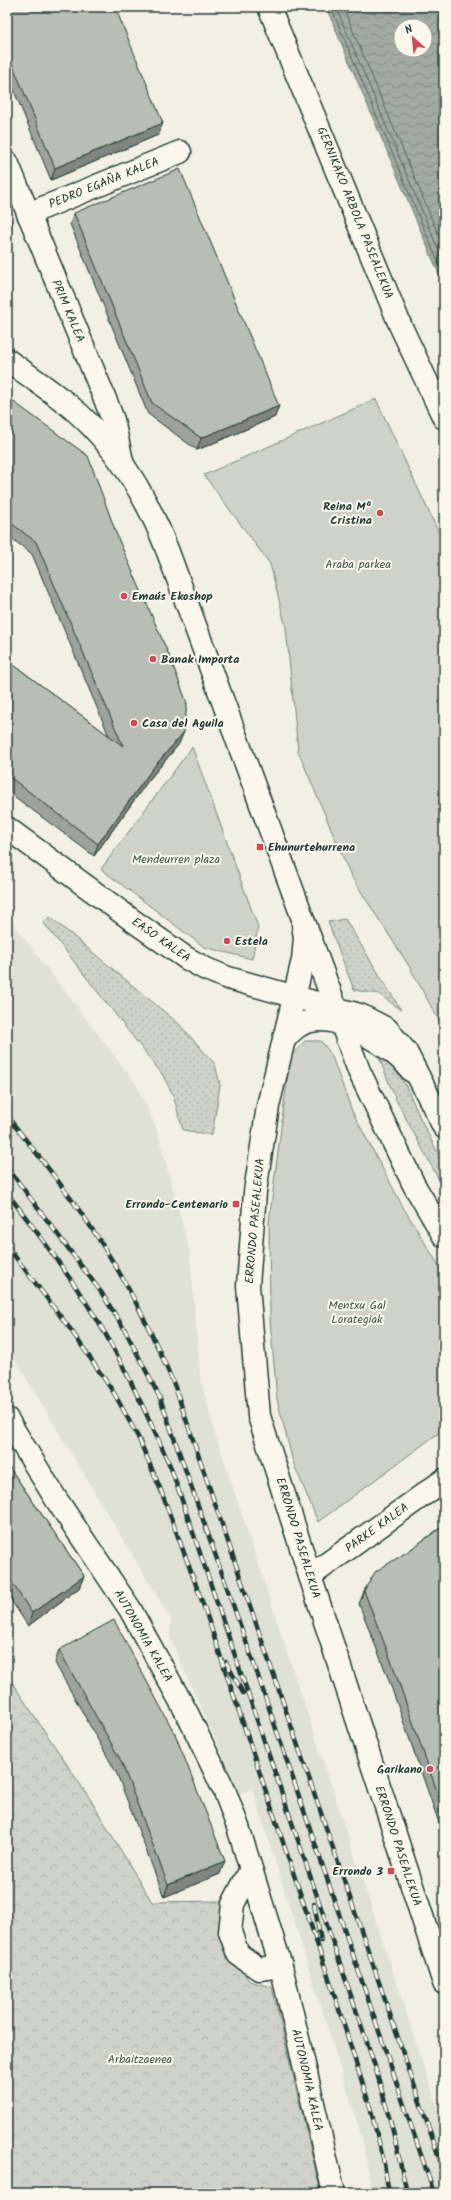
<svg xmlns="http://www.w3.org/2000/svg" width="451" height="2200" font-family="Kalam,sans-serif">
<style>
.built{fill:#e0e1d6}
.grass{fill:url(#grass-dots);stroke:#77887e}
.forest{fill:url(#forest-crowns);stroke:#77887e}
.park{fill:#cfd2c8;stroke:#77887e}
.water{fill:url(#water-waves);stroke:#6e7f75;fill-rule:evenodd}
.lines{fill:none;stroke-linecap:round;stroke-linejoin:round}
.shore{stroke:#536960;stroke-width:1}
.minor-casing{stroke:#1f3d34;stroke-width:25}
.tertiary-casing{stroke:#1f3d34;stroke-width:25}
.secondary-casing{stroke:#1f3d34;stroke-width:25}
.minor{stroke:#fbf7ec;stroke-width:22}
.tertiary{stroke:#fbf7ec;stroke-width:22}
.secondary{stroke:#fbf7ec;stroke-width:22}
.rail-casing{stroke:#1f3d34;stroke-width:4.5}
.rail{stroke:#fbf7ec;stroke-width:3;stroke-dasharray:9;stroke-linecap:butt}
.wall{fill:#9da39a;stroke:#1f3d34}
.shaded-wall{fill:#80857d;stroke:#1f3d34}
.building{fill:#b7beb3;stroke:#1f3d34}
.poi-dot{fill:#d1495b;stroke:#fbf7ec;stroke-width:1.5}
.labels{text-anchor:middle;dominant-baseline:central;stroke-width:4;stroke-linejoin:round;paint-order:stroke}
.street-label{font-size:12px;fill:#1f3d34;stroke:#fbf7ec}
.poi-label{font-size:12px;font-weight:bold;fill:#1f3d34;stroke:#fbf7ec;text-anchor:start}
.park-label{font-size:12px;fill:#425b52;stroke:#fbf7ec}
</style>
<defs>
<pattern id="grass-dots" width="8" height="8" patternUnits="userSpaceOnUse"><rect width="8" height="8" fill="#cfd2c8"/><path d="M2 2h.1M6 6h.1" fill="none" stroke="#b1b5ac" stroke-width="1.8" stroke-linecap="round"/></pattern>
<pattern id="forest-crowns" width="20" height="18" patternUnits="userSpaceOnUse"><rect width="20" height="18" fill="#cfd2c8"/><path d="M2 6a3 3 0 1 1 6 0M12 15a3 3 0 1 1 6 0" fill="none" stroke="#b1b5ac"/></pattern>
<pattern id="water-waves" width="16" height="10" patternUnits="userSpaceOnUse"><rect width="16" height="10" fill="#a2aba1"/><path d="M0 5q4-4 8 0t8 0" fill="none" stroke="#838c84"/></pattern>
</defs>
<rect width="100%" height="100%" fill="#f2f0e5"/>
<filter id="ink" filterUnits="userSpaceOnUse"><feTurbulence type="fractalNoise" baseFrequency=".025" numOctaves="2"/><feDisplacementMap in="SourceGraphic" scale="8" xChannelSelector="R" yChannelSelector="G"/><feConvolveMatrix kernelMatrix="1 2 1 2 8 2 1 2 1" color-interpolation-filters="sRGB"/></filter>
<g filter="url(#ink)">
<path class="built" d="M7 916 137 1085 157 1130 190 1252 200 1375 213 1427 444 2127V2193H372L363 2141 252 1788 240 1795 170 1638 171 1620 7 1346Z"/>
<g class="grass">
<path d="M50 917 179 1024 215 1064 220 1085 212 1135 183 1130 173 1095 162 1074 43 922Z"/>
<path d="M345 919 401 1010 379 994 354 990 328 922Z"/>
<path d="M375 1048 393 1065 405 1084 421 1120 444 1165V1189L396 1100Z"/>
</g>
<path class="forest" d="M7 1675 90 1799 152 1902 221 1901 226 1946 249 1981 272 1987 321 2193H7Z"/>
<g class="park">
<path d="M376 399 444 544V1030L409 966 351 876 298 751 286 628 270 564 204 475Z"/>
<path d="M192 747 258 927 252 959 204 947 101 869Z"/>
<path d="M305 1041H321L331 1054 352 1111 403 1207 444 1274V1429L318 1522 293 1462 277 1399 270 1319 269 1222 290 1057Z"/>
</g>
<path class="water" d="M326 7H444V286ZM401 26H425V50H401Z"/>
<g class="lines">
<g class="shore">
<path d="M331 7 444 276"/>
<path d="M336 7 444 263"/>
<path d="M343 7 444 248"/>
</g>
<defs>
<g id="minor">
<path d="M28 214 180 152"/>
<path d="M303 924 305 938 303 960 268 1106 255 1192 248 1286 259 1416 310 1576 444 1983"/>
<path d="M284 1040C291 1031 299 1023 311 1021 341 1014 394 1048 412 1071"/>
<path d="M7 1419 56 1499 130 1609 188 1715 225 1792 238 1827 281 1966 334 2193"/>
<path d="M310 1576 444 1480"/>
<path d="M251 1869 233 1904 230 1932 238 1954 259 1969 281 1966"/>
</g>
<path id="tertiary" d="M7 162 105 399 113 420 122 461"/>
<g id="secondary">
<path d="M269 7 401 327 444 418"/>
<path d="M7 360C27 374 47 388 66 403 115 442 146 494 168 552L359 1071 414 1185 444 1236"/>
<path d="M7 828 132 920 186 958 206 969 228 978 360 1015 387 1029 406 1052 444 1127"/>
</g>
</defs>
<use href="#minor" class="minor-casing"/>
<use href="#tertiary" class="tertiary-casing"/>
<use href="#secondary" class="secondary-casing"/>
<use href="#minor" class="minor"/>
<use href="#tertiary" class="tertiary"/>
<use href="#secondary" class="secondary"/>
<defs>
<g id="rail">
<path d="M7 1116C41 1159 76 1202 105 1249 133 1293 155 1339 175 1387L444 2172"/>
<path d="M7 1167 101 1292 126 1332 160 1398 255 1667 434 2193"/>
<path d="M7 1193C42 1238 77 1285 106 1335 130 1377 151 1423 171 1468L374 2063 392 2127 407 2193"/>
<path d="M7 1246 71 1330 114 1393 138 1437 160 1488 203 1604 336 2000 370 2107 383 2158 389 2193"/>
<path d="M226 1662 243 1693"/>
<path d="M314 1904 321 1941"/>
</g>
</defs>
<use href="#rail" class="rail-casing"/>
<use href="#rail" class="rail"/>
</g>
<g class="wall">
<path d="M7 7 158 135 51 180 7 74Z"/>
<path d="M74 213 275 417 197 450 148 414 70 224Z"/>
<path d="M7 397 179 744 148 781 94 856 7 791V660L109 736 32 554 7 535Z"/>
<path d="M7 1464 84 1576 79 1588 28 1626 7 1594Z"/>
<path d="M444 1525V1837L387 1675 359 1604 364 1591 410 1550Z"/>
<path d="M59 1650 220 1874 164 1897 117 1774 55 1663Z"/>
</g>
<g class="shaded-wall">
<path d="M163 123 158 135 51 180 55 168Z"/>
<path d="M12 224 8 236 7 237V228Z"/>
<path d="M279 406 275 417 197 450 201 438Z"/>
<path d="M184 732 179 744 148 781 94 856 98 844 153 768Z"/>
<path d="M84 1576 79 1588 28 1626 32 1613Z"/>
<path d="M225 1861 220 1874 164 1897 168 1885Z"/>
</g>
<g class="building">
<path d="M7 7H115L163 123 55 168 7 51Z"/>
<path d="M180 169 279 406 201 438 152 403 74 213Z"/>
<path d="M7 212 12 224 7 228Z"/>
<path d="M7 397 88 456 118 538 169 655 187 703 184 732 153 768 98 844 7 775V660L123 746 36 542 7 520Z"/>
<path d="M7 1464 84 1576 32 1613 7 1575Z"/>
<path d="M444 1525V1811L392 1663 364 1591 375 1572 410 1550Z"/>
<path d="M114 1620 175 1734 225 1861 168 1885 121 1761 59 1650Z"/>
</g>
</g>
<g class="poi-dot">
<circle cx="380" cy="513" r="4"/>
<circle cx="124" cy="596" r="4"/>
<circle cx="153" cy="659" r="4"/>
<circle cx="134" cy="723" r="4"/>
<rect x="256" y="843" width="8" height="8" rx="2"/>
<circle cx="227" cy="941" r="4"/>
<rect x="232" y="1200" width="8" height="8" rx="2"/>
<circle cx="430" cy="1769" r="4"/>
<rect x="387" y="1867" width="8" height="8" rx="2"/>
</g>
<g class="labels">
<g class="street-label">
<text transform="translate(104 183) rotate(-22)">PEDRO EGAÑA KALEA</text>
<text transform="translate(355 213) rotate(68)">GERNIKAKO ARBOLA PASEALEKUA</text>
<text transform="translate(68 311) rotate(67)">PRIM KALEA</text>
<text transform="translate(161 940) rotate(35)">EASO KALEA</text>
<text transform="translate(255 1221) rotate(-85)">ERRONDO PASEALEKUA</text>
<text transform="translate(377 1528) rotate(-36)">PARKE KALEA</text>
<text transform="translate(298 1538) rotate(73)">ERRONDO PASEALEKUA</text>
<text transform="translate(143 1636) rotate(60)">AUTONOMIA KALEA</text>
<text transform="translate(398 1846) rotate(72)">ERRONDO PASEALEKUA</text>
<text transform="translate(307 2080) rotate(77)">AUTONOMIA KALEA</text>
</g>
<g class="poi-label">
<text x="372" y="506" text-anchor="end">Reina Mª<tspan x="372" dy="14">Cristina</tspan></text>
<text x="132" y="596">Emaús Ekoshop</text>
<text x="161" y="659">Banak Importa</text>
<text x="142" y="723">Casa del Aguila</text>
<text x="268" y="847">Ehunurtehurrena</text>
<text x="235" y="941">Estela</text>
<text x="228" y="1204" text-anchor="end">Errondo-Centenario</text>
<text x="422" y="1769" text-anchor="end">Garikano</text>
<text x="383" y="1871" text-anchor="end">Errondo 3</text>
</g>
<g class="park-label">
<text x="358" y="564">Araba parkea</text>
<text x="176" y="859">Mendeurren plaza</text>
<text x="357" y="1305">Mentxu Gal<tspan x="357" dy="14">Lorategiak</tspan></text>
<text x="140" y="2059">Arbaitzaenea</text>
</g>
</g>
<rect width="451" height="2200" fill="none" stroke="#fbf7ec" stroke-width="24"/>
<rect x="12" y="12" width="427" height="2176" fill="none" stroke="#1f3d34" stroke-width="1.5" filter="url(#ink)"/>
<g transform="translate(413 38) rotate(333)"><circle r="19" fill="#fbf7ec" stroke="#a3ada2"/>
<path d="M0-3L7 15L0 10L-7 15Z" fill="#d1495b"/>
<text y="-6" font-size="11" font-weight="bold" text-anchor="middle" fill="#1f3d34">N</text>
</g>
</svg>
